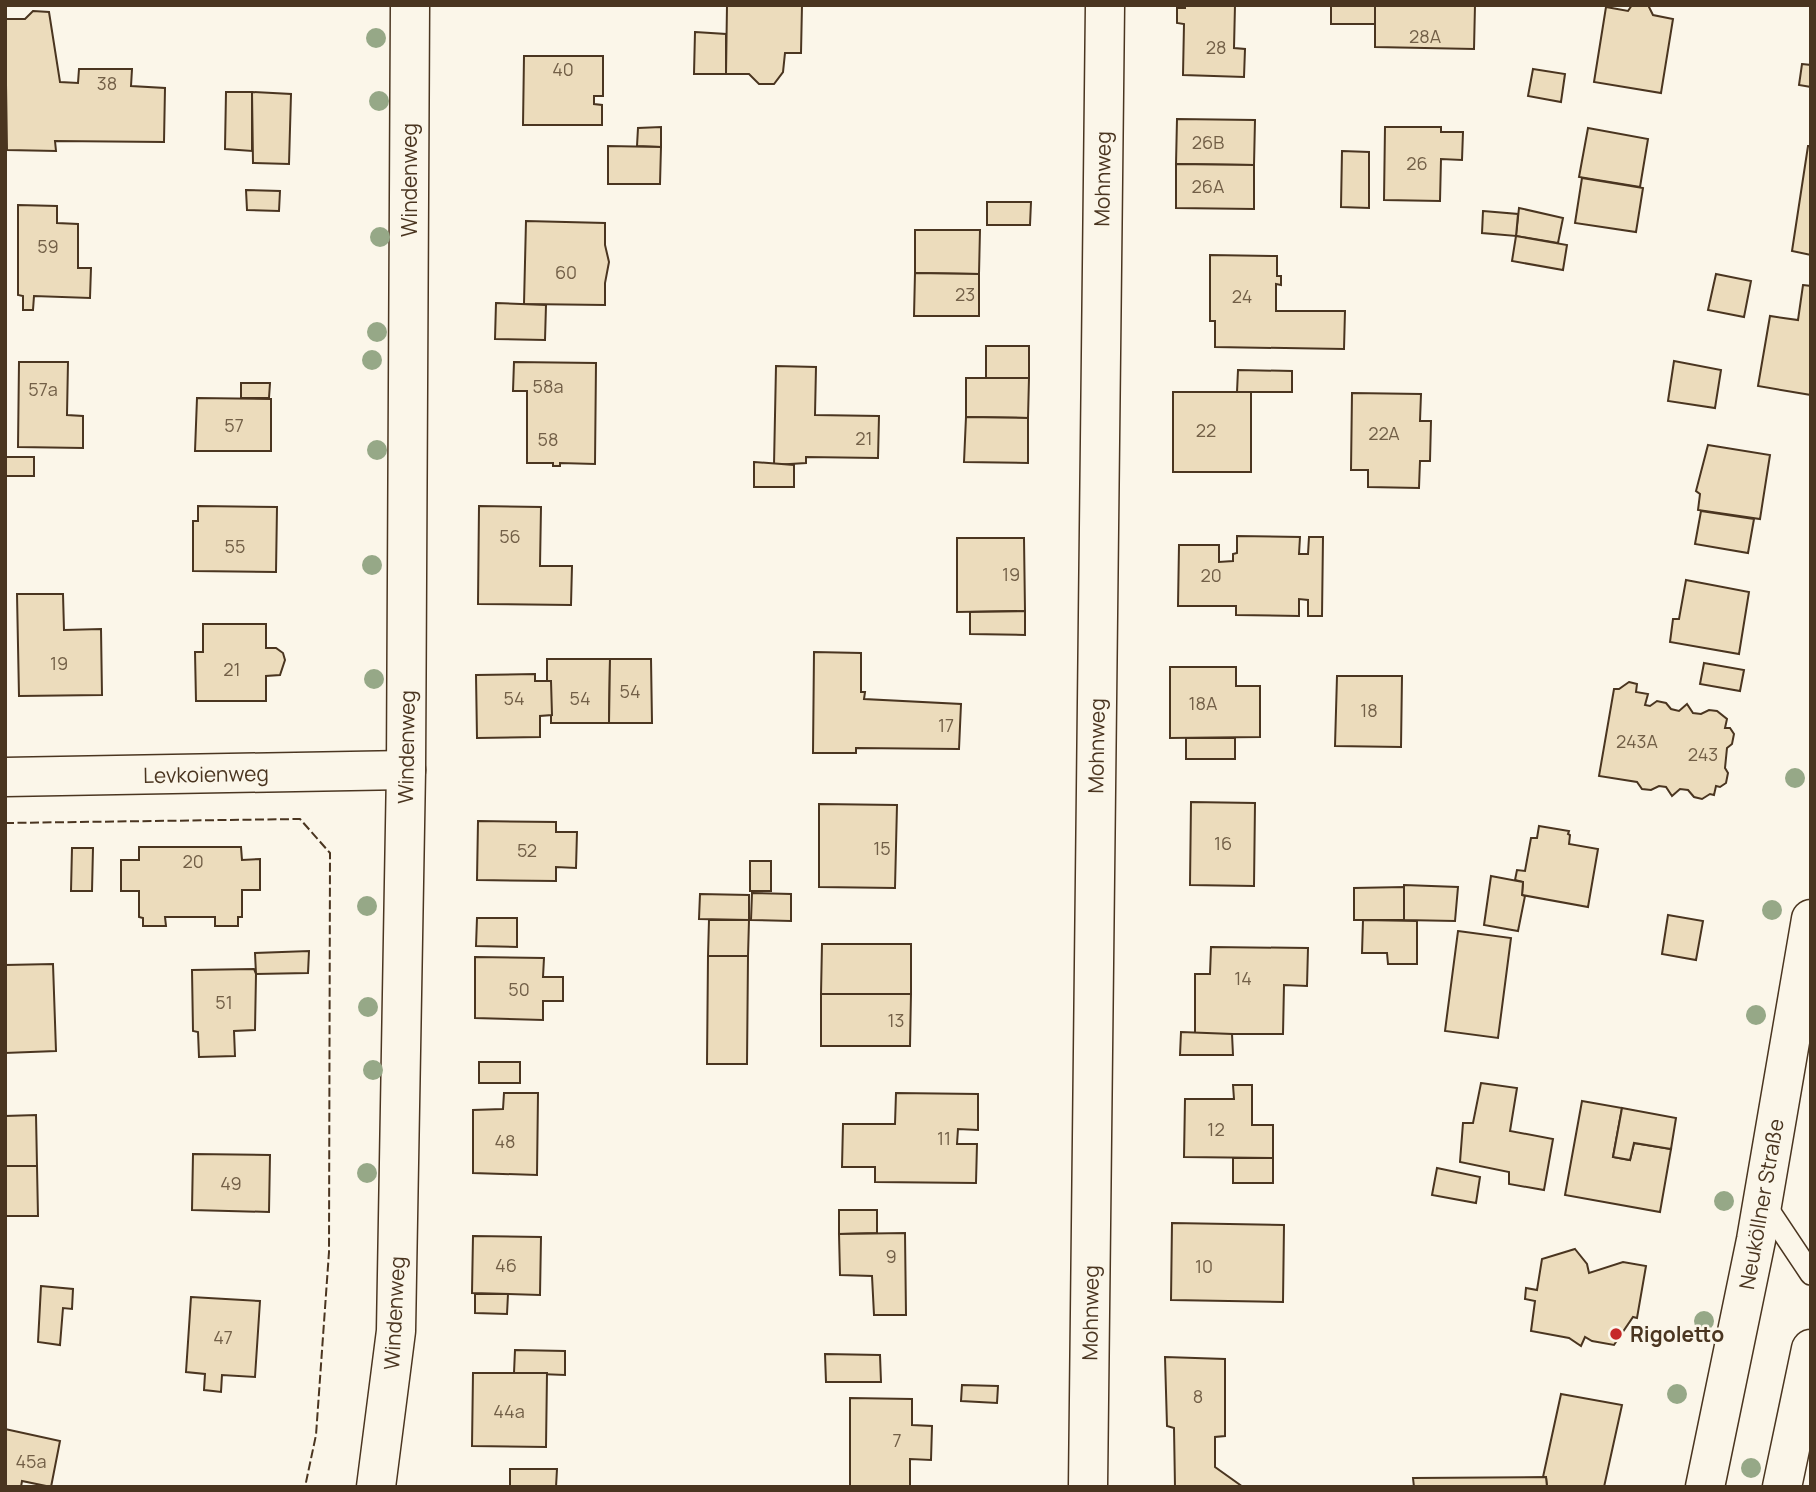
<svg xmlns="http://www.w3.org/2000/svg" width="1816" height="1492" font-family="Manrope,sans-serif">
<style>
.building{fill:#ecdcbc;stroke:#4a3520;stroke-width:2}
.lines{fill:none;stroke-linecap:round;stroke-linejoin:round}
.lane-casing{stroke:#4a3520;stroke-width:24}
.street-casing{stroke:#4a3520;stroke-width:41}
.secondary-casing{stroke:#4a3520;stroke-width:41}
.lane{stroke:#fbf6e9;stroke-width:21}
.street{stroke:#fbf6e9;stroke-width:38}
.secondary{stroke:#fbf6e9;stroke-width:38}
.fence{stroke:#4a3520;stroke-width:2;stroke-dasharray:9 3.5;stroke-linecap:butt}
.tree{fill:#96a887}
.poi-dot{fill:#c62828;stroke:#fbf6e9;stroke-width:2.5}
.labels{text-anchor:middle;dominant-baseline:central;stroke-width:5;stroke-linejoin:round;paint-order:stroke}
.number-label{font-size:18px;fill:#725f47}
.street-label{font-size:21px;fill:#4a3520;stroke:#fbf6e9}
.poi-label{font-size:21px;font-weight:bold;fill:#4a3520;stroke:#fbf6e9;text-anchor:start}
</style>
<rect width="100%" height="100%" fill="#fbf6e9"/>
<g class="building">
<path d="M727 5H802L801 53H785L783 72 774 84H759L749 74H726Z"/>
<path d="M1185 5H1235L1234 48 1245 49 1244 77 1183 75 1184 24 1177 23V8H1185Z"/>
<rect x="1331" y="5" width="44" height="19"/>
<path d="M1375 5H1475L1474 49 1375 47Z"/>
<path d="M1632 5H1648L1653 15 1673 19 1661 93 1594 82 1606 7 1628 11Z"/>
<path d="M33 11 49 12 60 82 78 83 79 69H132L131 86 165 88 164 142 55 141 56 151 7 150 5 19H25Z"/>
<path d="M695 32 726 34V74H694Z"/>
<path d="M524 56H603V96H594V104L602 105V125H523Z"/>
<path d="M1802 64 1811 65V87L1799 85Z"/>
<path d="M1533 69 1565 74 1561 102 1528 96Z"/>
<path d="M226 92H252V151L225 149Z"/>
<path d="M252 92 291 94 289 164 253 163Z"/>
<path d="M1177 119 1255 120 1254 165 1176 164Z"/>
<path d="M661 127V147L637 146 638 128Z"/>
<path d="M1385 127H1441V132H1463L1462 160 1441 159 1440 201 1384 200Z"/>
<path d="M1588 128 1648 139 1640 187 1579 177Z"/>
<path d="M608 146 661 147 660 184H608Z"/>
<path d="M1808 146H1811V255L1792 251Z"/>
<path d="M1342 151 1369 152V208L1341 207Z"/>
<path d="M1176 164 1254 165V209L1176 208Z"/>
<path d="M1582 178 1643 188 1636 232 1575 223Z"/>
<path d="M246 190 280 191 279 211 247 210Z"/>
<path d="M987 202H1031L1030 225H987Z"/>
<path d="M18 205 57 206V223L78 224V268H91L90 298 34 296 33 310H23V296L18 295Z"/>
<path d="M1519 208 1563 218 1558 243 1516 236Z"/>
<path d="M1483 211 1518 214 1516 236 1482 233Z"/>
<path d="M526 221 605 223V245L609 262 605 283V305L524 304Z"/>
<path d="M915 230H980L979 274 915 273Z"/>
<path d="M1516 236 1567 245 1563 270 1512 261Z"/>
<path d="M1210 255 1277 256V276H1281V285L1276 284V311H1345L1344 349 1215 347V321H1210Z"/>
<path d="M915 273 979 274V316H914Z"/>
<path d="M1716 274 1751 281 1744 317 1708 310Z"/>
<path d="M1803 285 1811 286V395L1758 386 1770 316 1798 320Z"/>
<path d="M496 303 546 305 545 340 495 339Z"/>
<rect x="986" y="346" width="43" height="32"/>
<path d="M1674 361 1721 370 1715 408 1668 401Z"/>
<path d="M19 362H68L67 415 83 416V448L18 447Z"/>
<path d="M514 362 596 363 595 464 560 463V466H553V463H527V391H513Z"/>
<path d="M776 366 816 367 815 415 879 416 878 458 806 457V463L774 465Z"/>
<path d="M1238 370 1292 371V392H1237Z"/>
<path d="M966 378H1029L1028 418 966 417Z"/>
<path d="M241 383H270L269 398H241Z"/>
<rect x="1173" y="392" width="78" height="80"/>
<path d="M1352 393 1421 394 1420 421H1431L1430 461H1420L1419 488 1368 487V470H1351Z"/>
<path d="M197 398 271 399V451H195Z"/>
<path d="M966 417 1028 418V463L964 462Z"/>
<path d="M1708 445 1770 455 1760 519 1698 510 1700 494 1696 491Z"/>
<rect x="5" y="457" width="29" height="19"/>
<path d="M754 462 794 465V487H754Z"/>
<path d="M198 506 277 507 276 572 193 571V521H198Z"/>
<path d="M479 506 541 507 540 566H572L571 605 478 604Z"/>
<path d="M1701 511 1754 519 1748 553 1695 544Z"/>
<path d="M1237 536 1300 537 1299 554H1308L1309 537H1323L1322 616H1308V600L1299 599V616L1236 615V606H1178L1179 545H1219V562L1233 561V554L1237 553Z"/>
<path d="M957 538H1024L1025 611 957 612Z"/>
<path d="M1686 580 1749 592 1739 654 1670 642 1673 619H1679Z"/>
<path d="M17 594H63L64 630 101 629 102 695 19 696Z"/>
<path d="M1025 611V635L970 634V612Z"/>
<path d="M203 624H266V648H276L283 653 285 660 280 675 266 676V701H196L195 652H203Z"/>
<path d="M814 652 861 653V692H865L864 699 961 704 959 749 856 748V753H813Z"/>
<path d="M547 659H610L609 723H551V681H547Z"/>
<path d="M610 659H651L652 723H609Z"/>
<path d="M1704 663 1744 670 1740 691 1700 684Z"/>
<path d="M1170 667H1236V686H1260V737L1170 738Z"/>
<path d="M535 674V681H551L552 715 540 716V737L477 738 476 675Z"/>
<path d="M1337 676H1402L1401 747 1335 746Z"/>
<path d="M1629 682 1637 684 1636 692 1648 694 1645 705 1650 706 1657 701 1666 703 1671 709 1679 711 1687 704 1693 713 1701 714 1709 710 1717 711 1727 719 1725 728H1730L1734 734 1732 744 1727 748 1725 768 1728 773 1726 783 1720 787 1716 786 1714 795 1710 794 1702 799 1694 797 1688 790 1680 789 1672 796 1666 787 1659 786 1651 790 1642 789 1637 782 1599 776 1614 689H1619Z"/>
<rect x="1186" y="738" width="49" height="21"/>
<path d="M1191 802 1255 803 1254 886 1190 885Z"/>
<path d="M819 804 897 805 895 888 819 887Z"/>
<path d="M478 821 556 822V832H577L576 868 556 867V881L477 880Z"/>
<path d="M1539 826 1569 831 1568 834 1570 835 1569 844 1598 849 1588 907 1522 895 1523 882 1515 880 1517 870 1525 871 1531 838H1537Z"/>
<path d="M139 847H241L242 860 260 859V890H242V917H238V926H215V917H165L166 926H143V918L139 917V891H121V860H139Z"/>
<path d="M72 848H93L92 891H71Z"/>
<rect x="750" y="861" width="21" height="30"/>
<path d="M1491 876 1523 882 1522 895 1525 896 1518 931 1484 925Z"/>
<path d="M1404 885 1458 887 1455 921 1404 920Z"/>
<path d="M1404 887V920H1354V888Z"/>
<path d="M752 893 791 894V921L751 920Z"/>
<path d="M700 894 749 895V920L699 919Z"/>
<path d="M1668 915 1703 921 1696 960 1662 954Z"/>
<path d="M477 918H517V947L476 946Z"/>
<path d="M709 920H749L748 956H708Z"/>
<path d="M1363 920 1417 921V964H1388L1387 953H1362Z"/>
<path d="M1458 931 1511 938 1498 1038 1445 1031Z"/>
<path d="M822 944H911V994H821Z"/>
<path d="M1211 947 1308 948 1307 986 1284 985 1283 1034H1195V974H1210Z"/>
<path d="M309 951 308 973 256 974 255 953Z"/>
<path d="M708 956H748L747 1064H707Z"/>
<path d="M475 957 544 958 543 977H563V1001H543V1020L475 1018Z"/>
<path d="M53 964 56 1051 5 1053V965Z"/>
<path d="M254 969 256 974 255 1030 234 1031 235 1056 199 1057 198 1032 193 1031 192 970Z"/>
<path d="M821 994H911L910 1046H821Z"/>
<path d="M1181 1032 1232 1034 1233 1055H1180Z"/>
<rect x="479" y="1062" width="41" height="21"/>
<path d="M1481 1083 1517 1088 1510 1131 1553 1139 1544 1190 1509 1184V1172L1460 1162 1463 1123H1473Z"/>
<path d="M1233 1085H1252V1125H1273V1158L1184 1157 1185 1099H1234Z"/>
<path d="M504 1093H538L537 1175 473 1173V1110L503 1109Z"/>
<path d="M896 1093 978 1094V1130L958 1129 957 1144H977L976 1183 875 1182V1167H842L843 1124H895Z"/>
<path d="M1582 1101 1622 1108 1613 1157 1630 1160 1634 1143 1671 1149 1660 1212 1565 1195Z"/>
<path d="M1622 1108 1676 1118 1671 1149 1634 1143 1630 1160 1613 1157Z"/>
<path d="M36 1115 37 1166H5V1116Z"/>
<path d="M193 1154 270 1155 269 1212 192 1210Z"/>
<rect x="1233" y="1158" width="40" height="25"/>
<path d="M5 1166H37L38 1216H5Z"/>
<path d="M1437 1168 1480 1177 1476 1203 1432 1195Z"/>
<path d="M839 1210H877V1233L839 1234Z"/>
<path d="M1172 1223 1284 1225 1283 1302 1171 1300Z"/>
<path d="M905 1233 906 1315H874L872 1276 840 1275 839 1234Z"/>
<path d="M473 1236 541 1237 540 1295 472 1293Z"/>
<path d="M1575 1249 1587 1264 1589 1273 1623 1262 1646 1266 1637 1318 1633 1317 1614 1345 1592 1341 1585 1337 1581 1346 1569 1338 1531 1331 1535 1301 1525 1299 1526 1288 1537 1290 1542 1259Z"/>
<path d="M41 1286 73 1289 72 1309 63 1308 60 1345 38 1342Z"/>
<path d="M475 1294H508L507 1314 475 1313Z"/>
<path d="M191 1297 260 1301 255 1377 222 1375 221 1392 213 1391 204 1390 205 1374 186 1372Z"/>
<path d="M515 1350 565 1351V1375L514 1373Z"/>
<path d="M825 1354 880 1355 881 1382H826Z"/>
<path d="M1165 1357 1225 1359V1436L1215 1437V1467L1243 1487H1175L1174 1428 1167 1426Z"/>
<path d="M473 1373H547L546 1447 472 1446Z"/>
<path d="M962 1385 998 1386 997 1403 961 1401Z"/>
<path d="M1561 1394 1622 1405 1604 1487H1547L1546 1477H1543Z"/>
<path d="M850 1398 912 1399V1425L932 1426 931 1460 910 1459V1487L850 1486Z"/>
<path d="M5 1429 60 1441 51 1487 22 1481 21 1487H5Z"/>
<path d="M510 1469H557L556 1487H510Z"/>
<path d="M1546 1477 1547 1487H1414L1413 1478Z"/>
</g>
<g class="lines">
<defs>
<path id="lane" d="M1763 1202 1811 1274"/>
<g id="street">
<path d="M5 777 406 770"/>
<path d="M376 1487 396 1331 406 770 410 5"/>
<path d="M1088 1487 1105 5"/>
</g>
<g id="secondary">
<path d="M1705 1487 1756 1240 1811 919"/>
<path d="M1782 1487 1811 1349"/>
</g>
</defs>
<use href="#lane" class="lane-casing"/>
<use href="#street" class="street-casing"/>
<use href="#secondary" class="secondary-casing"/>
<use href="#lane" class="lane"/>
<use href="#street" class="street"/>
<use href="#secondary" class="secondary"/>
<path class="fence" d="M5 823 300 819 330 853 329 1252 316 1435 305 1487"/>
</g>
<g class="tree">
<circle cx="376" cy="38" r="10"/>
<circle cx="379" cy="101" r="10"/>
<circle cx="380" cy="237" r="10"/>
<circle cx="377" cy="332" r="10"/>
<circle cx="372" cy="360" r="10"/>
<circle cx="377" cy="450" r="10"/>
<circle cx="372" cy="565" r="10"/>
<circle cx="374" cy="679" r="10"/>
<circle cx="1795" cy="778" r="10"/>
<circle cx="367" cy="906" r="10"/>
<circle cx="1772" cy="910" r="10"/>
<circle cx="368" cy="1007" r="10"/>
<circle cx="1756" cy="1015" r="10"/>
<circle cx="373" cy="1070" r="10"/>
<circle cx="367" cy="1173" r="10"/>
<circle cx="1724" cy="1201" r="10"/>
<circle cx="1704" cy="1321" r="10"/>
<circle cx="1677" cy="1394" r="10"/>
<circle cx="1751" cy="1468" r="10"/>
</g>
<circle class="poi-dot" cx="1616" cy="1334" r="7"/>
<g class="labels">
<g class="number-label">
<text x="1425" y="36">28A</text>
<text x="1216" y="47">28</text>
<text x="563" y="69">40</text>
<text x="107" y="83">38</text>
<text x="1208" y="142">26B</text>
<text x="1417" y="163">26</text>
<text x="1208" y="186">26A</text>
<text x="48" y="246">59</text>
<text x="566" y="272">60</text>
<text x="965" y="294">23</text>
<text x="1242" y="296">24</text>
<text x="548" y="386">58a</text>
<text x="43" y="389">57a</text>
<text x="234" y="425">57</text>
<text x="1206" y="430">22</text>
<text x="1384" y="433">22A</text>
<text x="864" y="438">21</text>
<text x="548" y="439">58</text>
<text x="510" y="536">56</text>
<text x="235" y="546">55</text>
<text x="1011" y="574">19</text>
<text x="1211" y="575">20</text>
<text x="59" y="663">19</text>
<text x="232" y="669">21</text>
<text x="630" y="691">54</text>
<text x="514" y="698">54</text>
<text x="580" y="698">54</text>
<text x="1203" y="703">18A</text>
<text x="1369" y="710">18</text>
<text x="946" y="725">17</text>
<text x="1637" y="741">243A</text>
<text x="1703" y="754">243</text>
<text x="1223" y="843">16</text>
<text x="882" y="848">15</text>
<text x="527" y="850">52</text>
<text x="193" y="861">20</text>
<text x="1243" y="978">14</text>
<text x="519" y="989">50</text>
<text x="224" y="1002">51</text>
<text x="896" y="1020">13</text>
<text x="1216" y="1129">12</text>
<text x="944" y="1138">11</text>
<text x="505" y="1141">48</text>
<text x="231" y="1183">49</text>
<text x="891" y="1256">9</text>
<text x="506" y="1265">46</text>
<text x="1204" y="1266">10</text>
<text x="223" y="1337">47</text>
<text x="1198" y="1396">8</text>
<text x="509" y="1411">44a</text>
<text x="897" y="1440">7</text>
<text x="31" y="1461">45a</text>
</g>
<g class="street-label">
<text transform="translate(1102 179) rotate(-89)">Mohnweg</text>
<text transform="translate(409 180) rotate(-90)">Windenweg</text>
<text transform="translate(1096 746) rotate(-89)">Mohnweg</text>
<text transform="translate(406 747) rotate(-89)">Windenweg</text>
<text transform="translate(206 774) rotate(-1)">Levkoienweg</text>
<text transform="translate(1761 1204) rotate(-80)">Neuköllner Straße</text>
<text transform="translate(394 1313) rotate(-87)">Windenweg</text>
<text transform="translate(1090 1313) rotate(-89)">Mohnweg</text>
</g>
<g class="poi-label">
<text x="1630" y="1334">Rigoletto</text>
</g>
</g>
<rect width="1816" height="1492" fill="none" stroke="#4a3520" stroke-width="14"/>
</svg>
